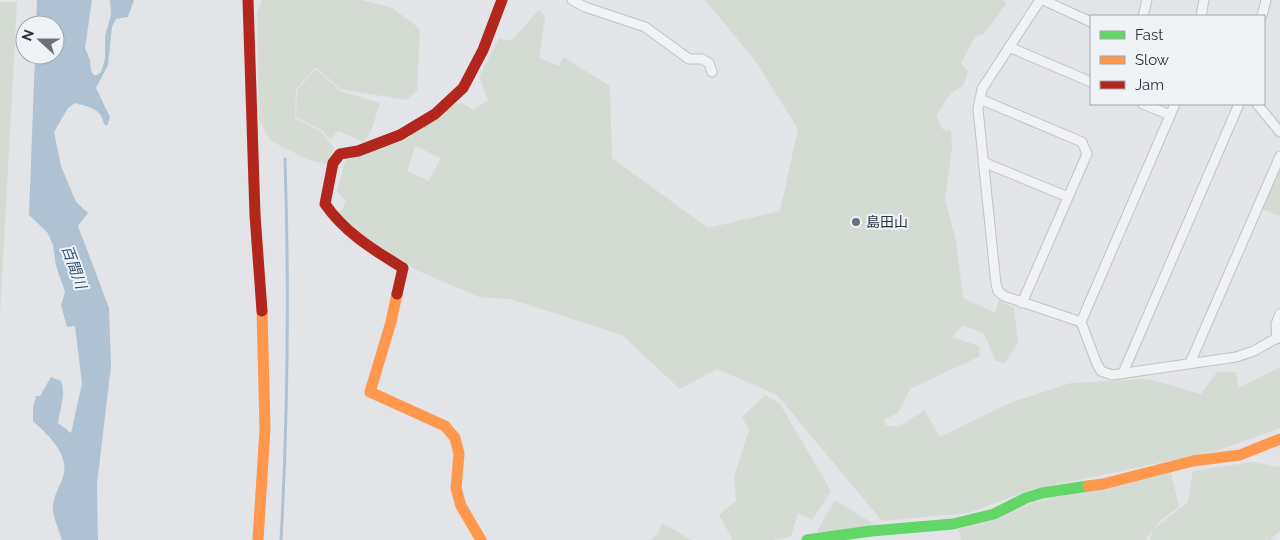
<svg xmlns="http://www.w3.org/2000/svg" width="1280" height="540" font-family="Raleway,'Noto Sans JP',sans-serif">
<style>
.green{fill:#d3dbd2;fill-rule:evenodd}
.water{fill:#b0c2d2}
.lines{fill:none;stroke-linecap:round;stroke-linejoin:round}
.stream{stroke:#b0c2d2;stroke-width:3}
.street-casing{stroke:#c0c2c5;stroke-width:11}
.street{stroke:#f1f2f4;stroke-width:9}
.fast{stroke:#63d668;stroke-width:11}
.slow{stroke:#ff974d;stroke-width:11}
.jam{stroke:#b3261e;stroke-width:11}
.poi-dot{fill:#6a717a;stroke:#f0f3f6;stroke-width:2}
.labels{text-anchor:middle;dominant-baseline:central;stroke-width:4;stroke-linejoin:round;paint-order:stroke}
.poi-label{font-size:14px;fill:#293340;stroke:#f0f3f6;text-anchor:start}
.water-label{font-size:15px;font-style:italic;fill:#335474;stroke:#f0f3f6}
</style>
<rect width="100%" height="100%" fill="#e2e4e7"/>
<g class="green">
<path d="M262 0H362L392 8 420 29 417 91 406 100 340 89 316 67 296 89 295 118 321 132 334 148 328 165 309 160 271 141 259 120 257 13Z"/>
<path d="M705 0H1004L1006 4 984 34 975 37 961 63 968 71 963 86 951 93 936 115 942 129 951 131 952 149 945 199 956 241 963 298 995 313 999 300 1014 308 1018 342 1005 363 996 361 984 334 963 325 952 337 979 346 980 356 910 389 898 413 885 419V425L899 427 924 410 940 437 1012 402 1071 383 1148 379 1201 394 1217 372H1236L1238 388 1280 367V428L1216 451 1030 490 968 513 882 521 777 395 717 369 680 389 622 335 510 299 479 297 416 270 361 234 339 214 346 202 337 191 346 159 404 141 455 104 462 103 473 110 488 100 479 77 499 38 511 41 539 10 545 17 539 58 559 66 563 57 610 86 612 158 708 228 780 211 798 129 754 59ZM415 146 441 158 429 181 407 171Z"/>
<path d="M0 2H17L0 316Z"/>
<path d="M316 69 340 91 380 103 371 131 364 142 338 131 330 140 323 131 296 117 297 90Z"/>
<path d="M1280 168V216L1262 209Z"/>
<path d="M765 395 780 404 831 491 812 520 798 513 791 536 773 540H733L719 515 736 501 734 477 749 430 742 417Z"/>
<path d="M1252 462 1280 467V531L1270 540H1150L1153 530 1147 537V540H961L958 529 993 521 1034 502 1171 472 1179 507 1161 520 1154 529 1188 502 1193 471Z"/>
<path d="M835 500 875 525 818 534 817 531Z"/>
<path d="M662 523 691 540H651L658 533Z"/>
</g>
<path class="water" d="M37 0H92L85 48 90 60 91 71 94 75H97L101 72 105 59V36L111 15 110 0H134L128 17 116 19 112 27 108 65 96 88 110 117 107 126 104 124C101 108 89 107 75 103L68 108 54 132 61 166 76 202 88 213 78 226 109 308 111 366 97 484 98 540H62C59 530 54 520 53 510 52 500 58 489 62 480 72 456 49 436 33 421V408L36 396H40L51 377 61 381C66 396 60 408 58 423L71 433 82 384 75 326 67 327 61 305 65 292 56 266 53 245 47 232 29 215 35 55H55V25H36Z"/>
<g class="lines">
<path class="stream" d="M281 540C288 413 289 286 285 159"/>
<defs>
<g id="street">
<path d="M572 0 585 7 645 27 689 59H702L709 63 712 72"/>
<path d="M1040 0 982 89 978 109 996 284 998 291 1004 296 1081 322"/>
<path d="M1043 0 1091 22"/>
<path d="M1143 16 1147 0"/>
<path d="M1201 16 1204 0"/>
<path d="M1262 16 1266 0"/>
<path d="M1009 47 1091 82"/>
<path d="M980 99 1082 142 1087 154 1022 303"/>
<path d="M1143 104 1170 115"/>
<path d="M1175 104 1081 322 1097 364 1101 371 1112 375 1236 357 1254 351 1280 336"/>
<path d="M1257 104 1280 132"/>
<path d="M983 162 1068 197"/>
<path d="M1277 339 1276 324 1280 314"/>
<path d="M1190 363 1280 156"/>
<path d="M1123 373 1239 104"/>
</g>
</defs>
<use href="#street" class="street-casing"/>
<use href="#street" class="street"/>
<path class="fast" d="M807 540 871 531 953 524 994 514 1026 498 1042 493 1088 486"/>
<g class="slow">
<path d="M397 294 391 322 370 392 445 426 455 438 459 454 456 488 461 506 481 540"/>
<path d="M1088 486 1103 484 1193 461 1240 455 1280 439"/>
<path d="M258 540 265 429 262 311"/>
</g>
<g class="jam">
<path d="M248 0 255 215 262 311"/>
<path d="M397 294 403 268C374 250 345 233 325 204L333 163 340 154 358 151 400 135 435 114 463 88 483 50 502 0"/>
</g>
</g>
<circle class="poi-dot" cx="856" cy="222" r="5"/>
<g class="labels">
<g class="poi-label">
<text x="866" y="222">島田山</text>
</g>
<g class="water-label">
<text transform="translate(74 267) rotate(70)">百間川</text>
</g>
</g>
<rect x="1090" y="15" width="175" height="90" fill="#f0f3f6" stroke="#a0a6ad"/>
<rect x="1100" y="31" width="25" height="8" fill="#63d668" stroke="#a0a6ad"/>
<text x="1135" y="40" font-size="15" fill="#293340">Fast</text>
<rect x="1100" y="56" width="25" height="8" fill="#ff974d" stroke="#a0a6ad"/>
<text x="1135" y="65" font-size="15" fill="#293340">Slow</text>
<rect x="1100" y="81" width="25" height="8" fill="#b3261e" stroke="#a0a6ad"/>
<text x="1135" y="90" font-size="15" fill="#293340">Jam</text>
<g transform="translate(40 40) rotate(291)"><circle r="24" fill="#f0f3f6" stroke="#a0a6ad"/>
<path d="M0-4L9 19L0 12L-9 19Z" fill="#6a717a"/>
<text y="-8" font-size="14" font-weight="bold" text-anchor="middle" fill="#293340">N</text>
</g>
</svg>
